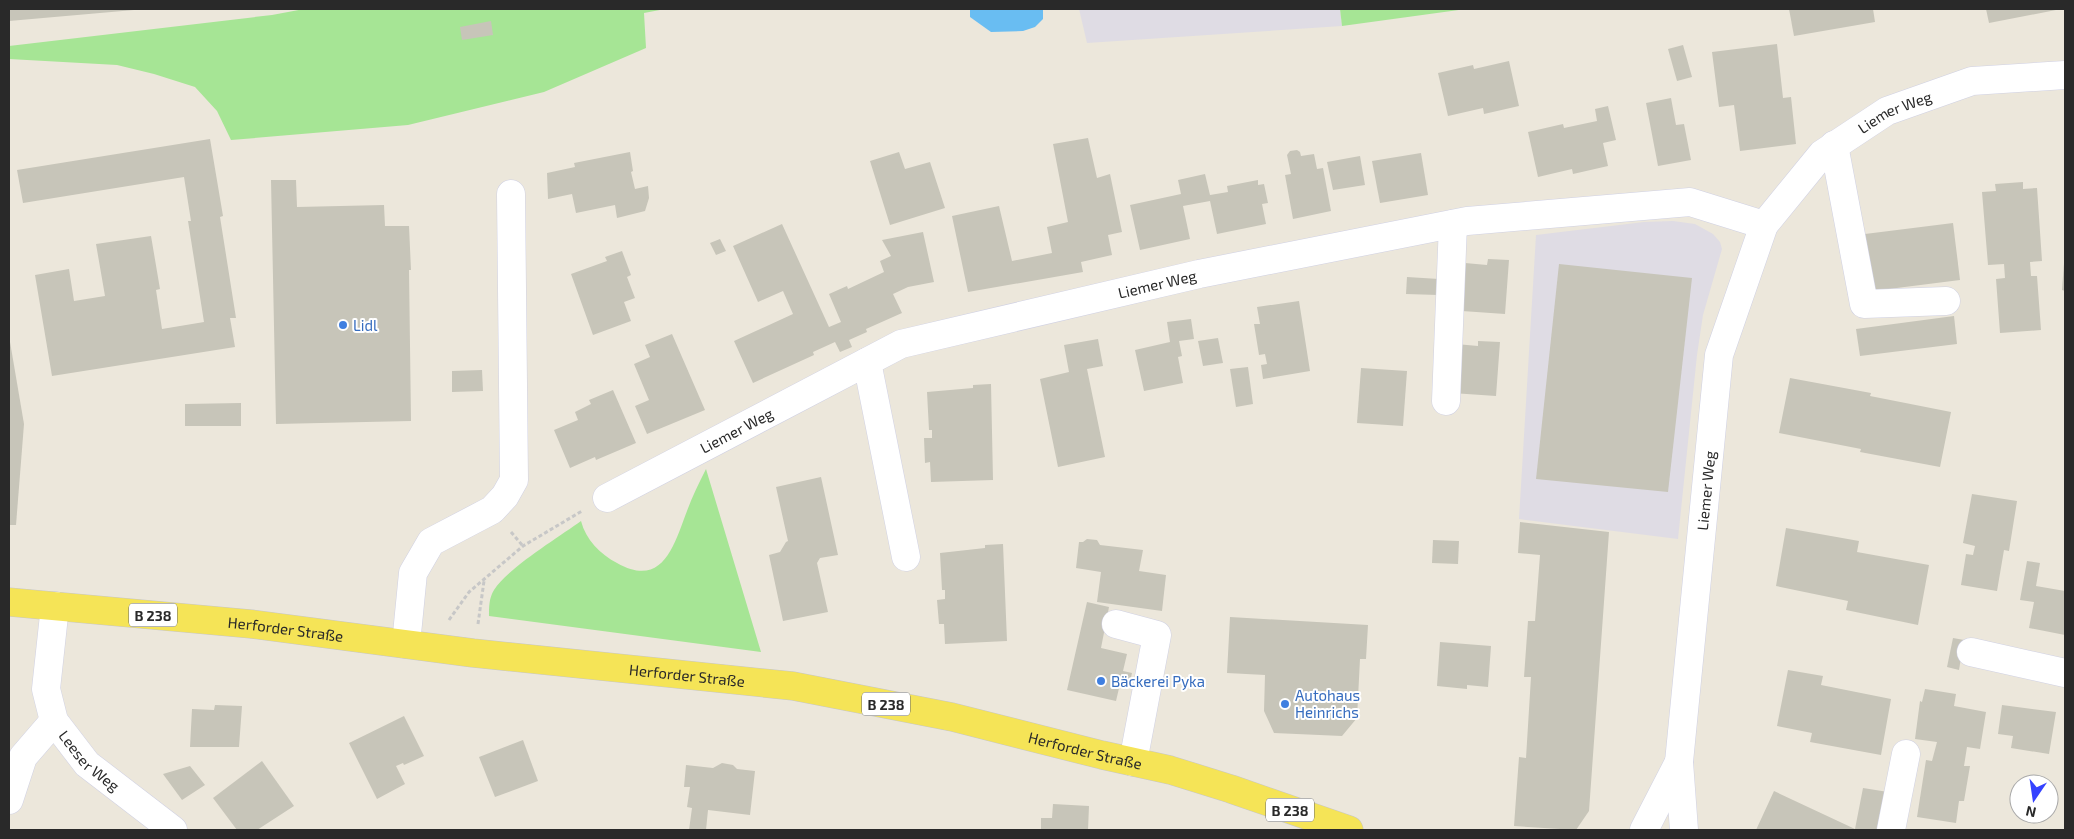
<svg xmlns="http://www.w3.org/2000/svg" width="2074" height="839" font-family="'Exo 2',sans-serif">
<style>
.industrial{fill:#dfdce4}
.green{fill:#a6e595}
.water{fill:#69bdf2}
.building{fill:#c7c5b9}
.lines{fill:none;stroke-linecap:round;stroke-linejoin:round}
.minor-casing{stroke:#d0d1e3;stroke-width:29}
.major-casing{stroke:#c7c7c7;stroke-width:29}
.path{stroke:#c7c7c7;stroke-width:3;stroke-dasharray:4 2.5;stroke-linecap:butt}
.minor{stroke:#fff;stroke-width:28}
.major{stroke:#f5e457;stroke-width:28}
.shop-dot{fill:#3f7fe0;stroke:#fff;stroke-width:2}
.labels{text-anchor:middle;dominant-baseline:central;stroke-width:4;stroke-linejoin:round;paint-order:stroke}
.shield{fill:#fff;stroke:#696969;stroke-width:1}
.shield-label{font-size:14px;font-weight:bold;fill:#292929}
.street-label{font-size:15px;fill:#292929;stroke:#fff}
.shop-label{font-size:15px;fill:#366cbe;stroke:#fff;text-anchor:start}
</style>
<rect width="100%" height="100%" fill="#ece7db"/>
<g class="industrial">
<path d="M1079 9H1340L1342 26 1087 43Z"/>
<path d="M1673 221 1695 224 1713 234 1720 242 1722 249 1703 315 1697 355 1678 539 1519 519 1536 235 1644 222Z"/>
</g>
<g class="green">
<path d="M304 9H665L644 13 646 48 544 92 408 125 231 140 217 111 195 87 154 74 117 65 9 59V46L272 15Z"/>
<path d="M1340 9H1466L1342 26Z"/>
<path d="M706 469 761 652 489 616C489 607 489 598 494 590 508 568 559 537 581 521 586 540 600 554 617 563 663 589 674 545 687 511 692 497 699 483 706 469Z"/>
</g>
<path class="water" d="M970 9H1043V19L1035 27 1023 31 991 32 970 17Z"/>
<g class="building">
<path d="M9 9H134V10L9 21Z"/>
<path d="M1789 9H1873L1875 22 1794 36Z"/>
<path d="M1986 9H2056V10L1989 23Z"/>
<path d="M491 21 493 35 462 40 460 27Z"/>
<path d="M1777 44 1783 98 1791 97 1796 144 1740 151 1734 105 1719 107 1712 52Z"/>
<path d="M1683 45 1692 77 1677 81 1668 49Z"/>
<path d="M1509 61 1519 106 1484 114 1483 108 1448 116 1438 73 1473 65 1474 69Z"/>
<path d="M1671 98 1676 125 1684 124 1691 160 1658 166 1646 103Z"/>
<path d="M1608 106 1616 140 1603 143 1608 166 1573 174 1572 169 1538 177 1528 132 1563 124 1564 128 1597 121 1595 109Z"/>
<path d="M1088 138 1097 178 1110 174 1122 232 1108 235 1112 255 1081 262 1083 272 968 292 952 216 999 206 1012 261 1052 253 1047 227 1068 222 1053 144Z"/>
<path d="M210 139 223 216 220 217 236 318H230L235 347 52 376 35 275 69 269 74 301 105 296 96 244 151 236 160 289 156 290 162 329 204 322 188 221H191L184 177 23 203 17 170Z"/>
<path d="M1297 150 1300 152 1301 156 1314 154 1317 169 1323 168 1331 211 1293 219 1285 175 1291 174 1287 155 1290 151Z"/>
<path d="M630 152 633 171 631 172 635 189 648 186 649 198 645 211 617 218 615 205 576 213 572 194 548 199 547 173 575 167 574 163Z"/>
<path d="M899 152 905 169 930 162 945 208 890 225 870 161Z"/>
<path d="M1421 153 1428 195 1380 203 1372 161Z"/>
<path d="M1360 156 1365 185 1333 190 1327 162Z"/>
<path d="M1205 174 1210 195 1228 192 1227 186 1258 180V185L1264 184 1268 203 1262 204 1266 224 1217 234 1210 201 1183 206 1190 239 1140 250 1130 205 1181 194 1178 180Z"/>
<path d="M271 180H296L297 207 384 205 385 226H409L411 270H409L411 421 276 424Z"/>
<path d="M2023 182V189L2037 188 2042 261 2030 262 2031 276H2037L2041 330 2000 333 1996 279 2005 278 2004 264 1988 265 1982 192 1996 191 1995 184Z"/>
<path d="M1953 223 1960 280 1865 292 1857 235Z"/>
<path d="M782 224 829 327 841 322 829 294 847 286 848 289 884 272 880 261 891 256 882 240 923 232 934 282 908 287 893 294 902 313 866 329 867 332 849 340 852 347 840 352 835 342 813 352 814 355 753 383 734 341 793 314 783 291 758 302 733 246Z"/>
<path d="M720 239 726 251 716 255 710 243Z"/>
<path d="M622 251 631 275 627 277 635 298 624 302 631 321 593 335 571 274 607 261 605 257Z"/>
<path d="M1488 259 1509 260 1505 314 1462 311 1465 263 1487 265Z"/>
<path d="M2064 263H2065V291L2062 290Z"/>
<path d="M1559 264 1692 278 1668 492 1536 479Z"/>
<path d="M1407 277 1439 279 1438 295 1406 294Z"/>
<path d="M1299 301 1310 371 1263 379 1261 365 1267 364 1265 354 1259 355 1254 324H1260L1257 307Z"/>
<path d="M1954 316 1957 344 1860 356 1856 329Z"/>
<path d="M1191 319 1194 339 1179 341 1182 356 1178 357 1183 383 1144 391 1135 350 1170 342 1167 322Z"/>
<path d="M672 334 705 410 647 434 635 406 649 400 634 364 650 357 645 345Z"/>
<path d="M9 336 24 424 16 525H9Z"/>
<path d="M1218 338 1223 363 1203 366 1198 341Z"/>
<path d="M1098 339 1103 366 1087 369 1105 457 1058 467 1040 379 1069 372 1064 345Z"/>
<path d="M1478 341 1500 342 1496 396 1452 393 1456 344 1478 346Z"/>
<path d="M1248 367 1253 404 1236 407 1230 369Z"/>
<path d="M1361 368 1407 371 1403 426 1357 423Z"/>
<path d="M482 370 483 391 452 392V371Z"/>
<path d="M1790 378 1871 393 1870 396 1951 412 1940 467 1860 452 1861 449 1779 433Z"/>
<path d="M991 384 993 480 931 482 930 462 925 463 924 438H932V430H929L927 392 973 388V385Z"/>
<path d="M613 390 636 443 596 460 595 457 570 468 554 430 578 420 575 412 591 404 589 400Z"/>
<path d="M241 403V426H185V404Z"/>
<path d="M821 477 838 555 820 558 817 563 828 612 783 621 769 555 780 552 786 542 788 541 776 487Z"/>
<path d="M1972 494 2017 501 2009 551 2004 550 1997 591 1961 585 1966 554 1973 555 1975 546 1963 543Z"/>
<path d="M1520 522 1609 532 1589 811 1576 830 1514 826 1519 757 1526 758 1531 677H1524L1528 621H1535L1540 555 1518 553Z"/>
<path d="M1786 528 1859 541 1857 552 1929 565 1918 625 1846 610 1848 601 1776 586Z"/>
<path d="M1087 539 1097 540 1100 545 1143 550 1139 571 1166 575 1162 611 1097 602 1101 572 1076 568 1079 542H1083Z"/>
<path d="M1433 540 1459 541 1458 564 1432 563Z"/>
<path d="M1003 544 1007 641 945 644 944 624H939L937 600 945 599V590H942L940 553 985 548V545Z"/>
<path d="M2027 561 2040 563 2036 586 2065 591V635L2029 628 2034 602 2020 600Z"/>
<path d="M1087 602 1109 607 1101 648 1127 654 1123 671 1132 673 1129 686 1120 684 1116 701 1067 690Z"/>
<path d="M1230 617 1368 625 1366 659H1360L1357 718 1342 736 1274 733 1264 711 1265 675 1227 673Z"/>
<path d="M1953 638 1964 640 1959 670 1947 667Z"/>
<path d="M1440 642 1491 646 1488 687 1467 685V689L1437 686Z"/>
<path d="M1788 670 1823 676 1821 685 1891 699 1881 755 1810 742 1812 733 1777 726Z"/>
<path d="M1925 689 1956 694 1954 706 1986 712 1980 749 1967 747 1964 766H1970L1964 801H1959L1956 823 1917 817 1926 760 1932 761 1937 742 1915 739 1920 701 1922 702Z"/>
<path d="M215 705 242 706 239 747H190L192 709 214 710Z"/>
<path d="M2002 705 2056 712 2049 754 2011 748 2013 736 1998 734Z"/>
<path d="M404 716 424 756 404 765 403 763 396 766 405 784 377 799 349 743Z"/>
<path d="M523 740 538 781 495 797 479 757Z"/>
<path d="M262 761 294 806 257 830H237L213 798Z"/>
<path d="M722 763 733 765 737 769 755 771 750 815 708 810 706 830H689L692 808 687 807 690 787H684L686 765 713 768Z"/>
<path d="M190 766 205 785 182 800 163 774Z"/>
<path d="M1863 788 1888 792 1881 830H1756L1774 791 1855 829Z"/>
<path d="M1053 804 1089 806 1088 830H1041V818H1052Z"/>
</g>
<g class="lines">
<defs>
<g id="minor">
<path d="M1834 145 1864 304 1946 301"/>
<path d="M867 362 906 557"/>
<path d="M1446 401 1453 224"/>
<path id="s1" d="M607 498 901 344 1199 274 1467 221 1690 202 1764 225"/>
<path id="s2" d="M55 606 46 689 54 721 87 764 173 830"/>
<path d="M1116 624 1157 635 1133 762"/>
<path d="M406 644 413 573 431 542 492 510 505 496 514 480 511 194"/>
<path d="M1971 652 2065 673"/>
<path d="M9 800 23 757 54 721"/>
<path d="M1644 830 1679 762"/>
<path id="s3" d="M1684 830 1679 762 1719 355 1764 225 1822 154 1887 111 1972 81 2065 75"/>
<path d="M1891 830 1906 754"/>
</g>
<g id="major">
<path id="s4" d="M9 602 251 624 473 653 793 686 952 717 1102 755 1170 770 1231 789 1349 830"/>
</g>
</defs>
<use href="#minor" class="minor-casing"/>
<use href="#major" class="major-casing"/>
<g class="path">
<path d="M511 532 523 546"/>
<path d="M449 620 469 592 523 546 582 511"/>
<path d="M478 624 484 581"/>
</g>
<use href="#minor" class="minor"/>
<use href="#major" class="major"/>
</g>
<g class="shop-dot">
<circle cx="343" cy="325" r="5"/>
<circle cx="1101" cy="681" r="5"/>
<circle cx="1285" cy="704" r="5"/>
</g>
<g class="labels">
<g class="shield">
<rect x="129" y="603.5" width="48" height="23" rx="4"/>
<rect x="862" y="692.5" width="48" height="23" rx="4"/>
<rect x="1266" y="798.5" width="48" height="23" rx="4"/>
</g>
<g class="shield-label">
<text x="153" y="615">B 238</text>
<text x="886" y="704">B 238</text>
<text x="1290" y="810">B 238</text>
</g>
<g class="street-label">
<text stroke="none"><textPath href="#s3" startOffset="791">Liemer Weg</textPath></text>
<text stroke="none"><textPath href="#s1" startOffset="595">Liemer Weg</textPath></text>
<text stroke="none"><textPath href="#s1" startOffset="146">Liemer Weg</textPath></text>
<text stroke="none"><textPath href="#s3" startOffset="341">Liemer Weg</textPath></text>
<text stroke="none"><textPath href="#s4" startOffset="278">Herforder Straße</textPath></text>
<text stroke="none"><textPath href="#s4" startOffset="682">Herforder Straße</textPath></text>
<text stroke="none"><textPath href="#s4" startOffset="1088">Herforder Straße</textPath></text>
<text stroke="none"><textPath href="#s2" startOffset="170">Leeser Weg</textPath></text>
</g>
<g class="shop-label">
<text x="353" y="325">Lidl</text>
<text x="1111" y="681">Bäckerei Pyka</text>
<text x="1295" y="695">Autohaus<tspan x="1295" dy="17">Heinrichs</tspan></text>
</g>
</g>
<rect width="2074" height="839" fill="none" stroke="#292929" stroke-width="20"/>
<g transform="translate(2034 799) rotate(193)"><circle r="24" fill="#ffffff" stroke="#a9a9a9"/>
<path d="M0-4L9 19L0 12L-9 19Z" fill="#3542ff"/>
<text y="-8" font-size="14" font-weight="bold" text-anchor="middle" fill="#292929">N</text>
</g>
</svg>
